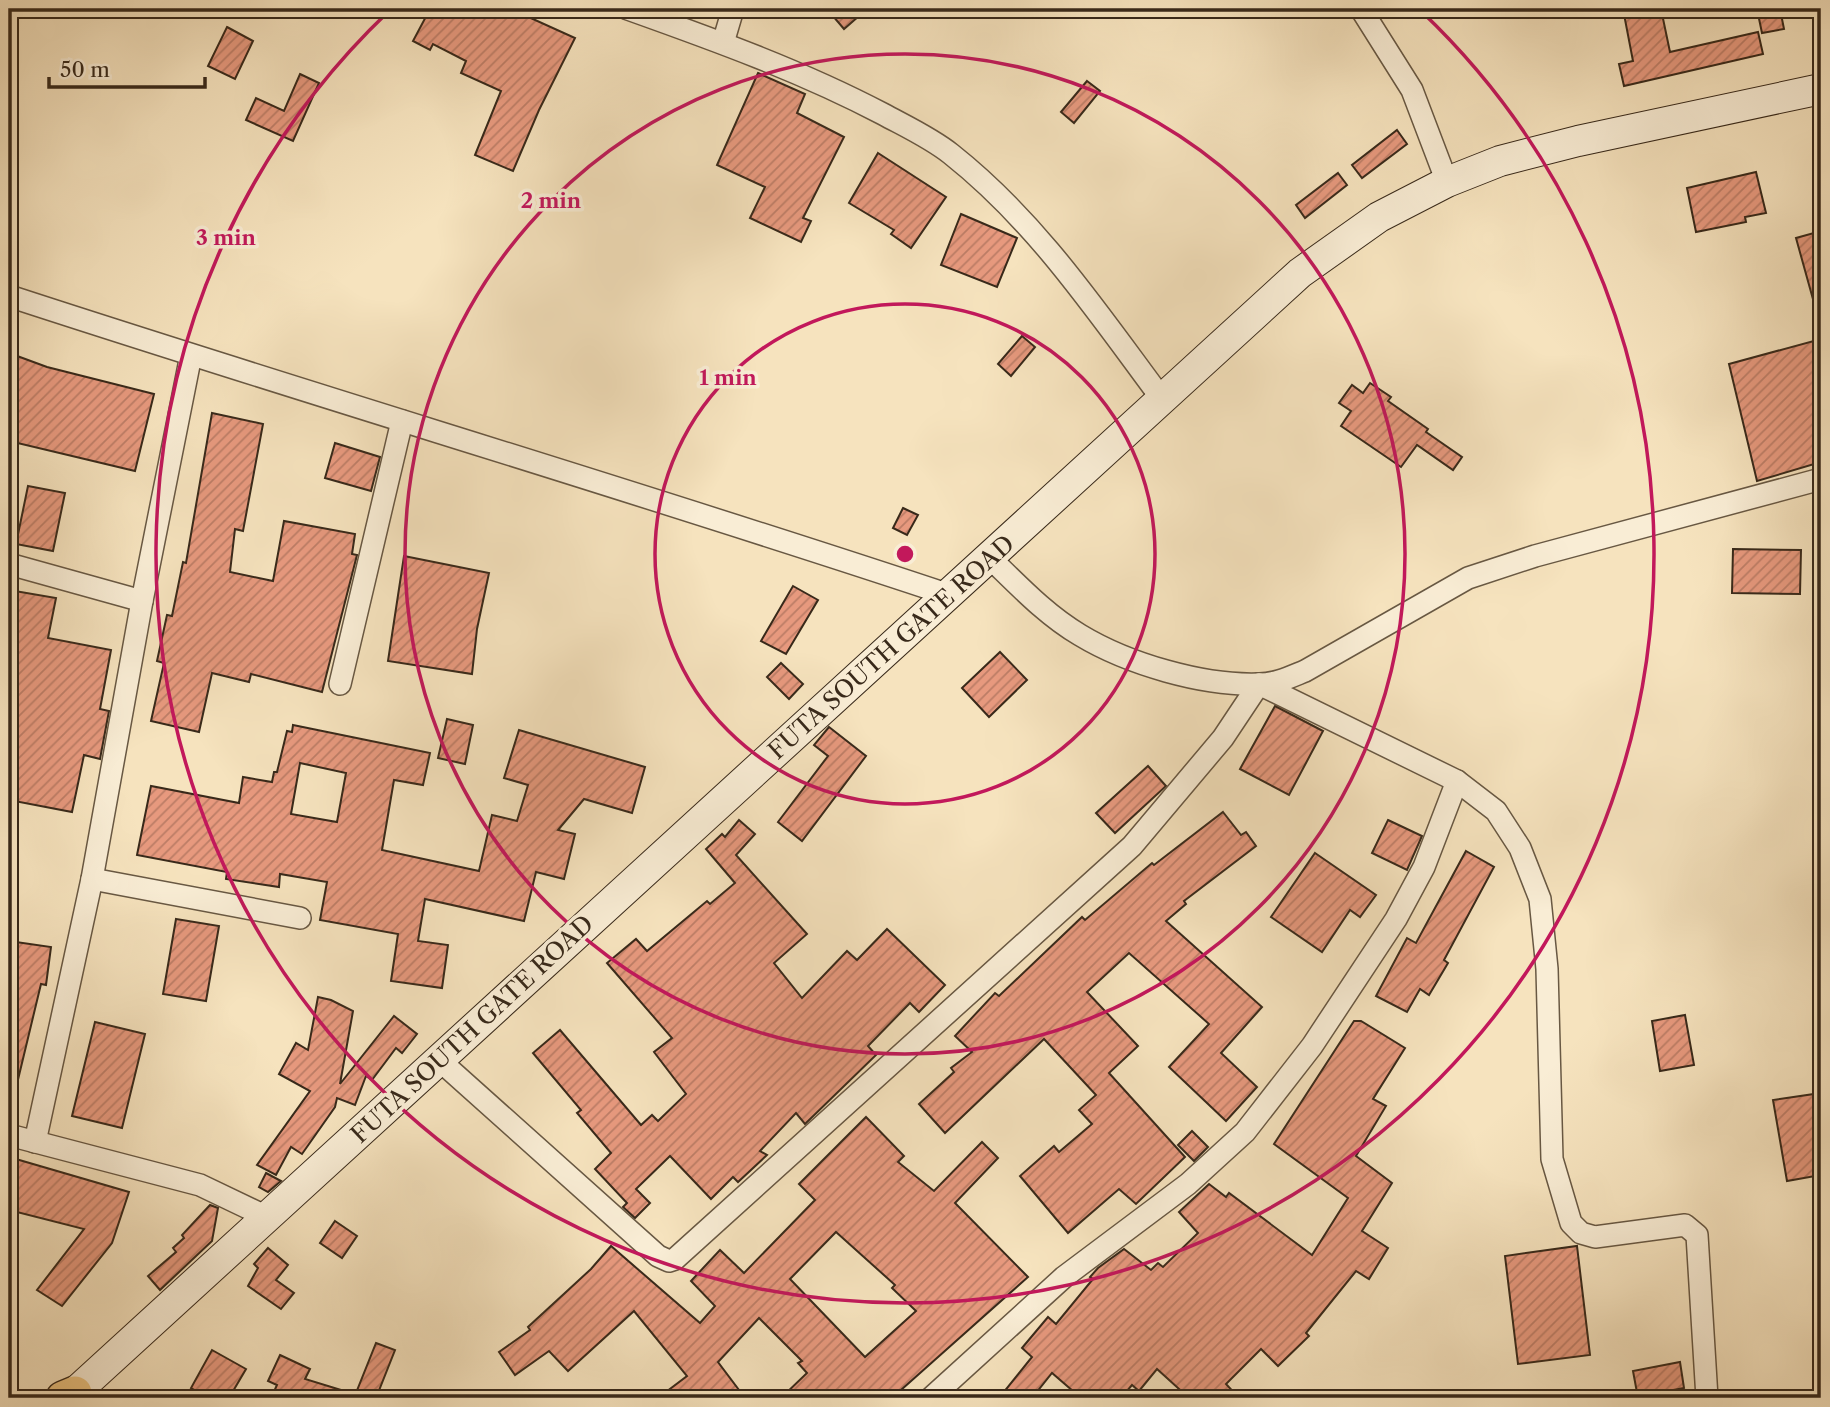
<svg xmlns="http://www.w3.org/2000/svg" width="1830" height="1407" font-family="'Libre Caslon Text',serif">
<style>
.building{fill:url(#building-hatch);stroke:#38291a;stroke-width:2;fill-rule:evenodd}
.lines{fill:none;stroke-linecap:round;stroke-linejoin:round}
.street-casing{stroke:#685843;stroke-width:24}
.secondary-casing{stroke:#38291a;stroke-width:32}
.primary-casing{stroke:#38291a;stroke-width:36}
.street{stroke:#f9edd5;stroke-width:21}
.secondary{stroke:#f9edd5;stroke-width:30}
.primary{stroke:#ebc27f;stroke-width:33}
.ring{fill:none;stroke:#c2185b;stroke-width:3.5}
.labels{text-anchor:middle;dominant-baseline:central;stroke-width:7;stroke-linejoin:round;paint-order:stroke}
.street-label{font-size:24px;fill:#38291a;stroke:#f9edd5}
.centre{fill:#c2185b;stroke:#f9edd5;stroke-width:3.5}
.ring-label{font-size:21px;text-anchor:middle;font-weight:bold;fill:#c2185b;stroke:#f9edd5;stroke-width:7;stroke-linejoin:round;paint-order:stroke}
</style>
<defs>
<pattern id="building-hatch" width="6" height="6" patternUnits="userSpaceOnUse" patternTransform="scale(1.75)"><rect width="6" height="6" fill="#e7997e"/><path d="M-1 1l2-2M0 6l6-6M5 7l2-2" fill="none" stroke="#bc7d66"/></pattern>
</defs>
<rect width="100%" height="100%" fill="#f6e3be"/>
<filter id="stains"><feTurbulence type="fractalNoise" baseFrequency=".00286" numOctaves="4"/><feColorMatrix values="0 0 0 0 .2 0 0 0 0 .09 0 0 0 0 .02 0 0 0 .5 -.17"/></filter>
<radialGradient id="worn" r=".72"><stop offset=".6" stop-color="#630" stop-opacity="0"/><stop offset="1" stop-color="#630" stop-opacity=".3"/></radialGradient>
<g class="building">
<path d="M430 9H527L524 15 575 38 539 110 513 171 475 155 501 91 461 73 466 61 433 44 430 50 413 41Z"/>
<path d="M827 9H867L844 29Z"/>
<path d="M1623 9H1661L1670 52 1758 32 1763 54 1624 86 1619 64 1633 61Z"/>
<path d="M1757 9H1780L1784 29 1762 33Z"/>
<path d="M227 27 253 41 235 79 208 66Z"/>
<path d="M758 73 805 94 797 113 844 137 803 218 811 221 801 242 750 218 765 187 717 165Z"/>
<path d="M300 74 319 83 293 141 246 120 256 98 284 111Z"/>
<path d="M1087 81 1100 91 1074 123 1061 112Z"/>
<path d="M1397 130 1407 144 1362 178 1352 165Z"/>
<path d="M878 153 946 197 911 248 891 234 894 230 849 203Z"/>
<path d="M1756 172 1766 213 1745 217 1746 222 1696 232 1687 188Z"/>
<path d="M1338 173 1347 185 1305 218 1296 205Z"/>
<path d="M961 214 1017 238 997 287 941 265Z"/>
<path d="M1821 231V310H1816L1796 238Z"/>
<path d="M1022 336 1035 347 1011 376 998 364Z"/>
<path d="M1821 339V462L1757 481 1729 364Z"/>
<path d="M9 353 47 367 154 394 135 471 9 441Z"/>
<path d="M1370 383 1391 397 1388 401 1428 429 1426 432 1462 457 1453 470 1417 445 1401 467 1341 426 1351 411 1339 403 1352 385 1363 393Z"/>
<path d="M212 413 263 424 243 531 235 529 230 572 273 581 284 521 355 534 352 554 357 555 322 692 251 674 249 682 212 673 199 732 151 721 164 663 157 661 167 615 172 616 183 562 186 563Z"/>
<path d="M335 443 380 457 371 491 325 478Z"/>
<path d="M28 486 65 493 53 551 16 544Z"/>
<path d="M903 508 918 515 907 535 893 528Z"/>
<path d="M1733 549 1801 550 1800 594 1732 593Z"/>
<path d="M404 556 489 573 477 629 472 674 388 661Z"/>
<path d="M793 586 818 600 786 654 761 641Z"/>
<path d="M9 590 56 598 48 638 111 650 100 709 109 711 100 759 84 755 72 812 9 800Z"/>
<path d="M1000 652 1027 680 989 717 962 688Z"/>
<path d="M781 663 803 684 789 699 767 677Z"/>
<path d="M1275 706 1323 731 1289 795 1240 769Z"/>
<path d="M447 719 473 725 465 764 438 758Z"/>
<path d="M293 725 430 753 423 785 394 780 382 850 479 871 492 815 517 821 528 785 504 778 519 730 645 767 632 813 584 799 558 830 575 834 564 879 536 872 524 921 425 899 418 941 448 945 442 988 391 981 398 934 320 920 327 882 280 874 279 887 226 879 227 872 137 855 151 786 239 803 243 777 272 782 274 772H277L287 731 292 732ZM300 763 346 773 337 822 291 814Z"/>
<path d="M829 727 866 756 802 841 778 822 828 756 814 745Z"/>
<path d="M1148 766 1166 786 1115 833 1096 813Z"/>
<path d="M1223 812 1241 835 1246 832 1256 846 1184 901 1186 904 1166 921 1262 1007 1221 1053 1257 1087 1226 1121 1169 1067 1209 1024 1129 953 1087 992 1138 1046 1109 1073 1185 1157 1136 1204 1119 1189 1068 1233 1020 1176 1054 1146 1059 1152 1092 1124 1079 1110 1096 1095 1044 1039 945 1133 919 1104 954 1072 951 1068 972 1052 955 1036 995 993 999 996 1082 917 1085 920 1152 863 1154 865Z"/>
<path d="M739 820 755 834 736 855 807 934 774 963 802 998 847 951 857 960 887 929 945 985 919 1012 910 1003 868 1046 876 1055 805 1124 796 1113 760 1151 767 1155 738 1182 733 1177 711 1199 670 1156 636 1189 650 1203 635 1218 623 1207 627 1203 595 1169 611 1153 577 1113 581 1110 533 1053 560 1030 641 1125 652 1115 658 1121 686 1094 654 1052 672 1038 607 963 636 939 647 951 707 901 710 904 735 883 706 849 722 834 725 837Z"/>
<path d="M1388 820 1422 836 1407 870 1372 853Z"/>
<path d="M1466 851 1494 867 1444 960 1448 963 1429 995 1420 989 1407 1012 1376 996 1407 938 1416 943Z"/>
<path d="M1315 853 1376 895 1360 917 1350 910 1322 952 1271 917Z"/>
<path d="M176 919 219 926 206 1001 163 994Z"/>
<path d="M9 941 51 947 46 985 41 984 15 1092 9 1091Z"/>
<path d="M318 997 331 1000 353 1011 340 1084 394 1016 417 1034 402 1053 396 1048 372 1080 366 1076 355 1105 337 1098 335 1107 302 1154 291 1147 276 1175 257 1165 310 1091 279 1074 296 1043 308 1050Z"/>
<path d="M1685 1015 1694 1065 1660 1071 1652 1021Z"/>
<path d="M1354 1021H1361L1405 1048 1373 1099 1386 1106 1356 1156 1392 1183 1362 1231 1388 1248 1369 1279 1356 1271 1306 1333 1309 1336 1278 1366 1261 1349 1226 1384 1239 1398H1189L1157 1369 1139 1391 1132 1385 1121 1398H1081L1052 1373 1032 1398H999L1032 1357 1022 1348 1048 1317 1056 1324 1093 1279 1090 1277 1098 1268 1124 1249 1151 1270 1158 1263 1163 1267 1198 1233 1179 1212 1209 1184 1226 1197 1229 1193 1312 1255 1348 1198 1274 1144Z"/>
<path d="M95 1022 145 1034 122 1128 72 1116Z"/>
<path d="M1821 1093V1175L1787 1181 1773 1100Z"/>
<path d="M866 1117 904 1156 898 1162 934 1191 982 1142 998 1158 955 1203 1028 1277 892 1398H885L877 1390 868 1398H781L807 1373 798 1363 802 1361 759 1318 718 1362 745 1398H658L687 1376 634 1311 568 1371 549 1351 515 1375 499 1352 530 1330 528 1327 591 1269 611 1246 700 1323 715 1306 691 1281 720 1250 744 1273 815 1200 799 1184ZM836 1232 895 1285 892 1288 916 1311 865 1357 790 1279Z"/>
<path d="M1192 1131 1208 1147 1194 1161 1178 1145Z"/>
<path d="M9 1157 129 1192 112 1243 62 1306 37 1290 84 1229 9 1210Z"/>
<path d="M266 1173 281 1181 268 1192 259 1187Z"/>
<path d="M210 1205 218 1208 212 1241 160 1290 148 1276 176 1252 173 1248 184 1238 182 1235Z"/>
<path d="M335 1221 357 1236 342 1258 320 1243Z"/>
<path d="M1577 1246 1590 1355 1518 1364 1505 1256Z"/>
<path d="M268 1248 288 1265 276 1280 294 1293 281 1309 248 1286 258 1268 254 1264Z"/>
<path d="M376 1343 395 1350 376 1398H354Z"/>
<path d="M212 1350 246 1369 229 1398H209L191 1388Z"/>
<path d="M280 1355 310 1369 305 1379 354 1394 353 1398H271L277 1385 268 1381Z"/>
<path d="M1680 1362 1684 1388 1657 1393 1658 1398H1638L1633 1371Z"/>
</g>
<g class="lines">
<defs>
<g id="street">
<path d="M628 9C715 40 801 71 883 114 905 126 931 138 951 154 1037 222 1097 312 1162 399"/>
<path d="M1361 9 1412 90 1447 182"/>
<path d="M723 43 733 9"/>
<path d="M9 296C321 398 637 491 949 595"/>
<path d="M990 558C1018 585 1046 615 1080 635 1128 664 1203 686 1259 684 1276 684 1290 677 1305 671L1468 578 1535 556 1821 479"/>
<path d="M9 564 142 601"/>
<path d="M340 684 402 421"/>
<path d="M1259 684 1457 781 1496 811 1520 848 1540 899 1547 969 1552 1159 1571 1223 1581 1233 1595 1237 1685 1225 1697 1235 1707 1398"/>
<path d="M92 879 300 918"/>
<path d="M438 1059 658 1256 669 1261 675 1259 1132 846 1223 738 1259 684"/>
<path d="M9 1135 200 1185 269 1218"/>
<path d="M35 1142 92 879 142 601 191 355"/>
<path d="M931 1398 1064 1277 1188 1184 1245 1132 1312 1046 1396 919 1424 867 1457 781"/>
</g>
<path id="secondary" d="M69 1398 1300 273 1379 217 1447 182 1500 161 1578 141 1821 89"/>
<path id="primary" d="M63 1398 75 1393"/>
</defs>
<use href="#street" class="street-casing"/>
<use href="#secondary" class="secondary-casing"/>
<use href="#primary" class="primary-casing"/>
<use href="#street" class="street"/>
<use href="#secondary" class="secondary"/>
<use href="#primary" class="primary"/>
</g>
<g class="ring">
<circle cx="905" cy="554" r="250"/>
<circle cx="905" cy="554" r="500"/>
<path d="M1421 11A749 749 0 1 1 389 11"/>
</g>
<g class="labels">
<g class="street-label">
<text transform="translate(891 647) rotate(-42)">FUTA SOUTH GATE ROAD</text>
<text transform="translate(472 1029) rotate(-43)">FUTA SOUTH GATE ROAD</text>
</g>
</g>
<circle cx="905" cy="554" r="10" class="centre"/>
<g class="ring-label">
<text x="551" y="208">2 min</text>
<text x="226" y="245">3 min</text>
<text x="728" y="385">1 min</text>
</g>
<rect width="1830" height="1407" fill="none" stroke="#f6e3be" stroke-width="35"/>
<rect x="10" y="10" width="1809" height="1386" fill="none" stroke="#38291a" stroke-width="3.5"/>
<rect x="18" y="18" width="1795" height="1372" fill="none" stroke="#38291a" stroke-width="2"/>
<path d="M49 77v10h156v-10" fill="none" stroke="#38291a" stroke-width="3.5"/>
<text x="60" y="77" font-size="21" fill="#38291a" stroke="#f9edd5" stroke-width="5" paint-order="stroke">50 m</text>
<rect width="100%" height="100%" filter="url(#stains)"/>
<rect width="100%" height="100%" fill="url(#worn)"/>
</svg>
